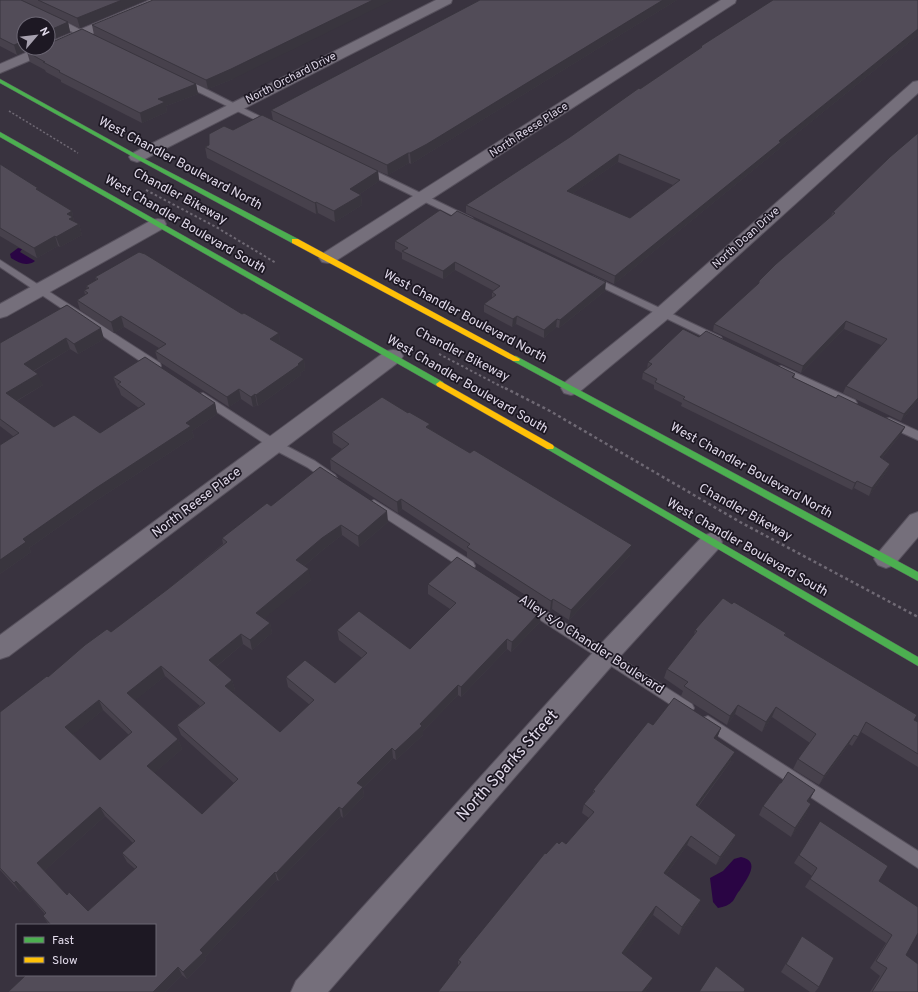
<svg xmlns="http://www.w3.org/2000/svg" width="918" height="992" font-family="Overpass,sans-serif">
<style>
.water{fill:#2a0544}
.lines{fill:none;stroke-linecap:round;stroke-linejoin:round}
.lane-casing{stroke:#57515d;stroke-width:2}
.street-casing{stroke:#57515d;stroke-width:2}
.fast-casing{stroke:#57515d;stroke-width:1}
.slow-casing{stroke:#57515d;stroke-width:1}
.path-far2{stroke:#6f6974;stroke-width:1.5;stroke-dasharray:2 2;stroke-linecap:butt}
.path-far1{stroke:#6f6974;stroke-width:2;stroke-dasharray:2.5 2.5;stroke-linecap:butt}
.path{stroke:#6f6974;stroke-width:2.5;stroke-dasharray:3 3;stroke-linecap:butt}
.lane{fill:#756f7b;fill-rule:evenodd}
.street{fill:#756f7b;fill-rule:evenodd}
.fast{fill:#4caf50;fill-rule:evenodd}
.slow{fill:#ffc107;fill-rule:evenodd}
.wall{fill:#47414c;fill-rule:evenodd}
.shaded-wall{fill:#39353e}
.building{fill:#524c58;stroke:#39353e;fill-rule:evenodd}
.labels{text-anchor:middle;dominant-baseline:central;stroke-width:3.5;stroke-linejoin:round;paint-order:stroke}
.far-street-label{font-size:11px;fill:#e1daea;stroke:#1d1823}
.street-label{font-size:13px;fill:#e1daea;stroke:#1d1823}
.near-street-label{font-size:16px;fill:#e1daea;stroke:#1d1823}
</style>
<rect width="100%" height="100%" fill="#39333f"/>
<g class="water">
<path d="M18 248 22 249 20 252 35 261C27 267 19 263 11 258L10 254Z"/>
<path d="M741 857C762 861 746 880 740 890 737 893 735 898 733 901 729 905 724 907 718 908L713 902 710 878 723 871 734 859Z"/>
</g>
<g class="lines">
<defs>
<g id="lane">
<path d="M52 18H58L94 37 93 39H87L52 22Z"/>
<path d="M180 79H186L277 125 273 127H270L180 83Z"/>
<path d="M365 166 472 218 474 220 472 222H466L362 171 361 169Z"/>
<path d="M0 260 160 363 161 366 160 369H152L0 267Z"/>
<path d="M592 276 721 337 722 339 717 342 713 341 589 281 587 279 589 277Z"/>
<path d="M781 366 855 400 857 403 855 406H847L777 373 776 370 777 367Z"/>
<path d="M203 393 279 442 315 461 335 475 337 478 335 481 331 482 327 481 307 467 271 448 199 400 197 397 199 394Z"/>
<path d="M889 418 918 431V440L885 425 883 422 885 419Z"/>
<path d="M374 500 473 562 475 566 473 570 469 571 465 570 370 508 368 505 370 502Z"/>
<path d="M527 599 692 704 694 708 692 712 687 714 682 712 522 608 520 604 522 600Z"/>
<path d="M708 716 918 851V868L703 726 701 722 703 718Z"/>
</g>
<g id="street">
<path d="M150 0H167L166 3 0 73V64L37 48H48V43Z"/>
<path d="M436 0H452L451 3 143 160 137 162 131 160 129 157 131 154Z"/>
<path d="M721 0H736L735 3 334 262 328 263 322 262 319 258 322 254Z"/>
<path d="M918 81V93L670 317 578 393 571 395 564 393 561 388 564 383 656 309 913 82Z"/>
<path d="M158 219 164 220 166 224 164 228 7 316 0 318V304L152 220Z"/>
<path d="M393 350 400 351 403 356 400 361 9 656 0 659V635L386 351Z"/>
<path d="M918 512V537L894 565 886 568 878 565 874 559 878 553 910 515Z"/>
<path d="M711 533 719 536 722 542 719 548 615 662 328 992H291L296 981 597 648 703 536Z"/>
</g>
<g id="fast">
<path d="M0 79 139 156 298 239 299 241 295 243H292L135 158 0 83Z"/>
<path d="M0 132 443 382 444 384 440 387 437 386 0 137Z"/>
<path d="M516 356 918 572V581L513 361 512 359 513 357Z"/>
<path d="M550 444 918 657V666L547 449 546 447Z"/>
</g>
<g id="slow">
<path d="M292 239H298L520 359 519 361H513L292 243Z"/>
<path d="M440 381 553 445 554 447 553 449H547L437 386 436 384Z"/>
</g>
</defs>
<use href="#lane" class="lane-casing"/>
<use href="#street" class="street-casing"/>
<use href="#fast" class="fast-casing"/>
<use href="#slow" class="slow-casing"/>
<path class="path-far2" d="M9 111 78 153"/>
<g class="path-far1">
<path d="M146 190 216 227 276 263"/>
<path d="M439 354 506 389"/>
</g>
<path class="path" d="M505 388 550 411 740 522 918 617"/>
<use href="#lane" class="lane"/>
<use href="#street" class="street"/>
<use href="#fast" class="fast"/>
<use href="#slow" class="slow"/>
</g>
<g class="wall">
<path d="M0 0 68 22 70 32 48 41V24H24V48H33L17 55 0 46Z"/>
<path d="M21 0H146L80 28Z"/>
<path d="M480 0H677L427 154 411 164 409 163 388 175 378 171 379 181 360 194 361 195 362 205 338 220 335 222 318 213 316 214 207 158 205 147 233 130 273 120 271 110Z"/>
<path d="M918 0V35L780 147 779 149 614 284 466 213V205L570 137 640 89 700 49 701 46ZM618 162 673 185 630 218 573 193Z"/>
<path d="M92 25 233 79 208 89 196 84 198 94 166 106 167 112 142 123 61 82V80L46 72 45 70 30 62 27 52 94 35Z"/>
<path d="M890 157 918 401 901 421 843 393 846 386 881 345 844 329 801 373 713 331 714 324 758 285 759 281 831 216 833 212Z"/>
<path d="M0 164 39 191 72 211 74 222 79 224 82 235 60 247 58 246 37 258 0 236Z"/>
<path d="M395 241 605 291 559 328 556 327 544 338 516 324 512 327 484 312V304L492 298V292L494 291 455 270 443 279 402 259V253L395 249Z"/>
<path d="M95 277 242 314 279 333 280 344 279 345 304 359 305 370 300 373 301 375 258 406 257 405 253 407 241 399 229 407 158 361 155 351 159 348 124 327 114 333 80 310 77 300 85 295 84 290 87 289 86 286 96 280Z"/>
<path d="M67 305 104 339 78 354 70 349 34 371 43 385 17 401 54 427 100 433 139 408 121 395 119 389 117 387 113 377 215 403 217 414 192 431 194 437 100 498 29 548 31 552 0 574 13 436 0 426V343Z"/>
<path d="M699 337 795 374 794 378 836 398 905 427 901 434 882 458 890 464 887 471 869 496 854 488 852 490 681 406 682 403 654 389V385L642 379 643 372 647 369 648 362Z"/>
<path d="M408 413 430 424V429L630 555 569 620 552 609 550 611 467 557V552L402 509 398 513 331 470 330 459 342 449 333 443 332 432Z"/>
<path d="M271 506 388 522 359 547 342 535 324 549 304 566 311 580 264 618 270 623 272 633 252 650 243 644 216 667 232 680 235 690 232 692 280 732 310 705 288 687 286 677 335 683 362 658 339 640 337 630 410 649 450 609 428 594V584L540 622 511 652 507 649 461 697 458 695 423 731V735L396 760 393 758 363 788 364 796 343 818 341 816 279 881 277 880 205 957 206 960 187 979 182 975 165 992 155 925H49L43 916 45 914 23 889 20 892 0 870V712L48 677 111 632 168 589 223 544 222 538ZM165 676 200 706 177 725 181 735 234 783 202 814 154 773 182 749 178 739 135 700ZM103 710 129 735 100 760 73 734ZM105 816 133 843 122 853 127 862 135 869 88 911 67 895 44 871Z"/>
<path d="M732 604 786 633 785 636 918 722V767L861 732 852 746 849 744 819 785 793 769 798 759 810 743 772 717 762 732 735 714 727 725 681 696 683 691 664 678 667 669 694 635 695 630Z"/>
<path d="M653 725 721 728 716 740 731 761 698 807 732 843 716 865 687 845 666 875 701 900 697 909 679 935 653 915 624 955 650 985 645 992H438L458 966V960L546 854 559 844H566L589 818 582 813 584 804 593 793V790Z"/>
<path d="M781 783 815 790 808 802 807 813 791 837 759 815 763 806Z"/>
<path d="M799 855 879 881 906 955 918 992H870L880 976 870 968 886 943 805 887 812 876 794 863Z"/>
<path d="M802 936 819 987 815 992H810L781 972Z"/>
</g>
<g class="shaded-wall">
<path d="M122 0H146L80 28 77 18Z"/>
<path d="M373 0H393L233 79 208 89 206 80Z"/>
<path d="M663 0H677L427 154 411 164 410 153Z"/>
<path d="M68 22 70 32 48 41V31Z"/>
<path d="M918 29V35L780 147 779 149 614 284 615 276 779 141Z"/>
<path d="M24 41V48H33L17 55 14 45Z"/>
<path d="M196 84 198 94 166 106 167 112 142 123 140 113 158 99Z"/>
<path d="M408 153 409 163 388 175 387 165Z"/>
<path d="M619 154 618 162 566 198 567 191Z"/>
<path d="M378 171 379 181 351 200 350 189Z"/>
<path d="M361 195 362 205 338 220 335 222 334 211Z"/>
<path d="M316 202 318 213 316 214 315 203Z"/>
<path d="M72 211 74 222 79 224 82 235 60 247 56 237 67 214Z"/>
<path d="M55 236 58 246 37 258 34 248Z"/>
<path d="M455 262V270L443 279V271Z"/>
<path d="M606 282 605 291 559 328 560 320Z"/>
<path d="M121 316 124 327 114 333 111 322Z"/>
<path d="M517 316 516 324 512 327 513 319Z"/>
<path d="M557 319 556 327 544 338V330Z"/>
<path d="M846 321 844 329 801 373 803 366Z"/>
<path d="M101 328 104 339 78 354 74 344Z"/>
<path d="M279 333 280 344 271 350 270 339Z"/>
<path d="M66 338 70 349 28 374 24 364Z"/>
<path d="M304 359 305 370 300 373 301 375 258 406 256 395Z"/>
<path d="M38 374 43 385 11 404 6 393Z"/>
<path d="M239 389 241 399 229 407 227 397Z"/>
<path d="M255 394 257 405 253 407 251 397Z"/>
<path d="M918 398V401L901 421 904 414Z"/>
<path d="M215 403 217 414 192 431 194 437 100 498 29 548 31 552 0 574V560L23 539 186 423Z"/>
<path d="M430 424V435L426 427Z"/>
<path d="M905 427 901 434 877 464 880 457Z"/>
<path d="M890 464 887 471 869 496 872 488Z"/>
<path d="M857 481 854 488 852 490 855 483Z"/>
<path d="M401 499 402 509 398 513 397 502Z"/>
<path d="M387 511 388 522 359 547 358 536Z"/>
<path d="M341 525 342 535 324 549 298 571 296 560 322 538Z"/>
<path d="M632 545 630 555 569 620 571 610Z"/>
<path d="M309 569 311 580 259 623 256 613Z"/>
<path d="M553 599 552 609 550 611 551 601Z"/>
<path d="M541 611 540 622 511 652 512 642Z"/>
<path d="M270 623 272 633 252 650 250 640Z"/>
<path d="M241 634 243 644 212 670 209 660Z"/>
<path d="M507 639V649L461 697V687Z"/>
<path d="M161 666 165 676 132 703 127 693Z"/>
<path d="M232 680 235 690 228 696 225 686Z"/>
<path d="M458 685V695L423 731V735L396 760 395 751 420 724Z"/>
<path d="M99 700 103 710 70 737 65 727Z"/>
<path d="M738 705 735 714 727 725 730 716Z"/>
<path d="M776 707 772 717 762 732 766 722Z"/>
<path d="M721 728 717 738 710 748 714 738Z"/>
<path d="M854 735 849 744 819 785 824 776Z"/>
<path d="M178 739 182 749 151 776 147 766Z"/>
<path d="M392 748 393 758 363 788 364 796 343 818 342 809 357 783Z"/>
<path d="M735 752 731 761 692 814 696 805Z"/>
<path d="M815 790 810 799 802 810 807 801Z"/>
<path d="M811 804 807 813 791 837 795 828Z"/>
<path d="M100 807 105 816 43 872 37 863Z"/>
<path d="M339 807 341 816 279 881 276 873Z"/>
<path d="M736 835 732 843 716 865 720 857Z"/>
<path d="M691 836 687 845 661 882 664 873Z"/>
<path d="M275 872 277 880 205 957 206 960 187 979 183 972 200 950Z"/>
<path d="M16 881 23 889 20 892 14 883Z"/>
<path d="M701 900 697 909 679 935 682 927Z"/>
<path d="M656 906 653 915 620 961 622 953Z"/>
<path d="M178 967 182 975 165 992H153Z"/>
<path d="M653 978 650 985 645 992H642Z"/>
</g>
<g class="building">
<path d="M0 0H21L68 22 48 31V24H24V41L14 45 0 38Z"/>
<path d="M38 0H122L77 18Z"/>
<path d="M153 0H373L231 69 206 80 92 25Z"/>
<path d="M480 0H663L427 144 410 153H408L387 165 271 110Z"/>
<path d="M773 0H918V29L779 141 781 142 615 276 466 205 570 137 639 88 640 89 702 47 701 46ZM619 154 680 180 630 218 567 191Z"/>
<path d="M82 29 196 84 158 99 165 102 140 113 59 72 60 71 43 62H45L27 52 37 48H48V44Z"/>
<path d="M262 115 378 171 350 189 361 195 337 209 334 211 316 202 315 203 205 147 209 145V134L224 126 233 130Z"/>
<path d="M918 133V398L904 414 846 386 887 339 846 321 803 366 714 324 759 283V281L776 264 835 213 833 212 890 157Z"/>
<path d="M0 164 38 188 36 189 72 211 67 214 73 217 69 219 79 224 56 237 55 236 34 248 0 228Z"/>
<path d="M440 210 451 216 457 211 606 282 560 320 557 319 544 330 517 316 513 319 484 304 496 295 492 292 500 286 455 262 443 271 402 251 408 248 395 241Z"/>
<path d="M139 252 145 254 242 314 244 313 279 333 270 339 304 359 298 364 299 365 256 395 255 394 251 397 239 389 227 397 155 351 166 344 121 316 111 322 77 300 88 293 84 290 89 288 86 286 98 279 95 277Z"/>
<path d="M67 305 101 328 74 344 66 338 24 364 38 374 6 393 54 427 74 415 100 433 145 404 118 384 121 382 113 377 145 357 215 403 186 423 191 426 96 488 23 539 26 542 0 560V445L19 433 0 419V343Z"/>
<path d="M683 329 699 337 706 331 795 374 792 377 836 398 838 395 905 427 880 457 890 464 872 488 857 481 855 483 683 399 685 397 655 382 657 379 643 372 652 364 648 362Z"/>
<path d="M382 397 408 413 409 412 430 424 426 427 470 453 474 450 632 545 571 610 553 599 551 601 467 547 470 544 401 499 397 502 330 459 349 444 332 432Z"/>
<path d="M320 467 387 511 358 536 341 525 322 538 296 560 309 569 256 613 270 623 250 640 241 634 209 660 232 680 225 686 280 732 314 700 286 677 305 660 335 683 367 653 337 630 359 611 410 649 456 603 428 584 457 557 541 611 512 642 507 639 461 687 458 685 420 724 422 726 395 751 392 748 357 783 363 787 342 809 339 807 276 873 275 872 200 950 203 953 183 972 178 967 153 992H8L26 975H155V925H51L43 916 46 913 16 881 14 883 0 868V712L47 676 48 677 85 645 107 629 111 632 168 589 227 542 222 538 267 503 271 506ZM161 666 205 703 177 725 238 779 202 814 147 766 178 739 127 693ZM99 700 132 732 100 760 65 727ZM100 807 135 841 122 853 137 867 88 911 69 892 67 895 37 863Z"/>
<path d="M723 598 732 604 734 602 786 633 784 635 917 715 914 720 918 722V754L866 722 858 737 854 735 824 776 798 759 816 734 776 707 766 722 738 705 730 716 684 686 688 682 667 669 697 631 695 630Z"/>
<path d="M674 698 721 728 714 738 735 752 696 805 736 835 720 857 691 836 664 873 701 900 682 927 656 906 622 953 653 978 642 992H438L461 962 458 960 545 853 546 854 557 842 559 844 562 841 566 844 594 812 584 804 595 791 593 790 648 722 653 725Z"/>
<path d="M788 772 815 790 807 801 811 804 795 828 763 806 780 783H781Z"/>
<path d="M820 821 888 866 879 881 918 907V933L906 955 918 964V992H872L887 968 876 961 892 935 810 879 817 868 799 855Z"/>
<path d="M802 936 834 958 819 987 786 964Z"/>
<path d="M716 966 745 989 744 992H699Z"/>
</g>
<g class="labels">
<g class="far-street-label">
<text transform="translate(291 78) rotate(-27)">North Orchard Drive</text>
<text transform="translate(529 130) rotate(-33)">North Reese Place</text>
<text transform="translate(746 238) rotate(-42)">North Doan Drive</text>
</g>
<g class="street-label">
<text transform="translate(180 164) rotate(28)">West Chandler Boulevard North</text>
<text transform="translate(180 197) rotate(28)">Chandler Bikeway</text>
<text transform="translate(185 225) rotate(30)">West Chandler Boulevard South</text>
<text transform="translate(465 317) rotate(28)">West Chandler Boulevard North</text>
<text transform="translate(462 355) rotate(27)">Chandler Bikeway</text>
<text transform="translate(467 385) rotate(30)">West Chandler Boulevard South</text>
<text transform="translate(751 471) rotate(29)">West Chandler Boulevard North</text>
<text transform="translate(197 503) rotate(-37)">North Reese Place</text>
<text transform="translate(745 513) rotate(29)">Chandler Bikeway</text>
<text transform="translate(747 548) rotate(30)">West Chandler Boulevard South</text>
<text transform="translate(591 645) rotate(33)">Alley s/o Chandler Boulevard</text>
</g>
<g class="near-street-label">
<text transform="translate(508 766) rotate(-48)">North Sparks Street</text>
</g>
</g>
<rect x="16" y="924" width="140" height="52" fill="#1d1823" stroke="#6b6673"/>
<rect x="24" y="937" width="20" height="6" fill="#4caf50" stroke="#6b6673"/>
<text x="52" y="944" font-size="12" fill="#e1daea">Fast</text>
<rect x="24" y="957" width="20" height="6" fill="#ffc107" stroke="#6b6673"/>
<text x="52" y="964" font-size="12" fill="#e1daea">Slow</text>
<g transform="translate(36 36) rotate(62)"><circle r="19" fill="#1d1823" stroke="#6b6673"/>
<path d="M0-3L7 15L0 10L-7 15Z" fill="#a6a0ae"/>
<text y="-6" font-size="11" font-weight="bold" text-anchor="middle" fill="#e1daea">N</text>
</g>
</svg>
